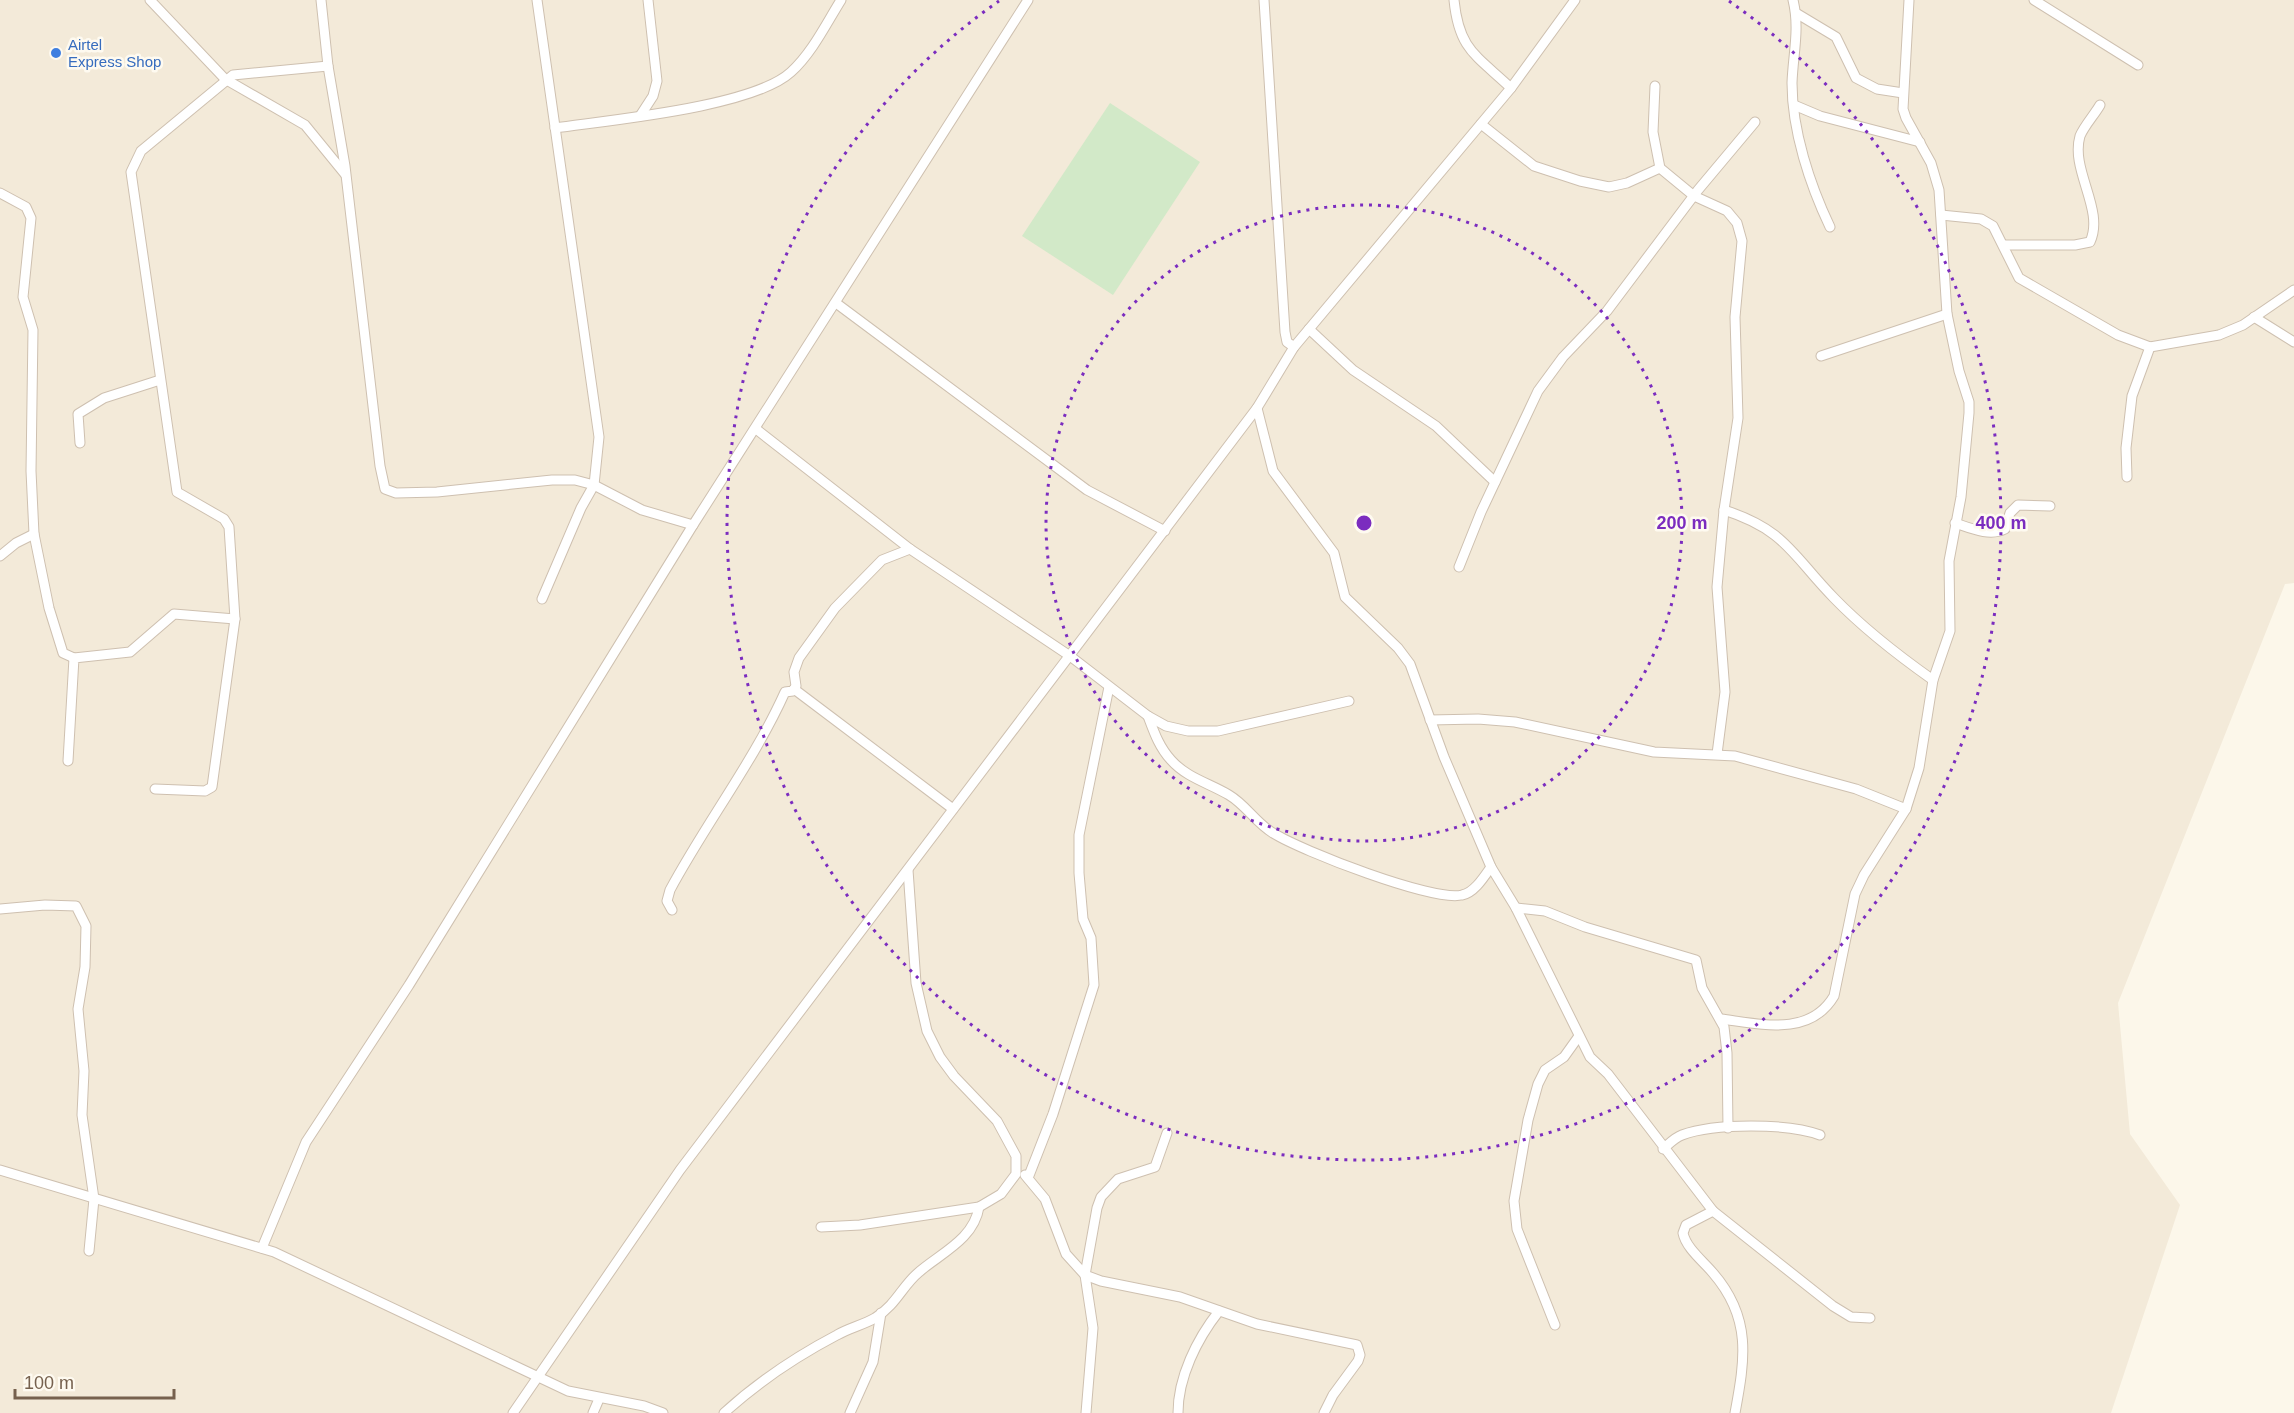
<svg xmlns="http://www.w3.org/2000/svg" width="2294" height="1413" font-family="Arial,sans-serif">
<style>
.residential{fill:#f3ead9}
.green{fill:#d2e9c8}
.lines{fill:none;stroke-linecap:round;stroke-linejoin:round}
.minor-casing{stroke:#cec0b0;stroke-width:11}
.minor{stroke:#fff;stroke-width:9}
.ring{fill:none;stroke:#7b2cbf;stroke-width:3;stroke-dasharray:3 6}
.shop-dot{fill:#3f7fe0;stroke:#fefaf0;stroke-width:2}
.labels{text-anchor:middle;dominant-baseline:central;stroke-width:5;stroke-linejoin:round;paint-order:stroke}
.shop-label{font-size:15px;fill:#366cbe;stroke:#fefaf0;text-anchor:start}
.centre{fill:#7b2cbf;stroke:#fefaf0;stroke-width:3}
.ring-label{font-size:18px;text-anchor:middle;font-weight:bold;fill:#7b2cbf;stroke:#fefaf0;stroke-width:5;stroke-linejoin:round;paint-order:stroke}
</style>
<rect width="100%" height="100%" fill="#fcf7ea"/>
<path class="residential" d="M0 0H2294V583L2285 584 2118 1003 2130 1134 2180 1205 2111 1413H0Z"/>
<path class="green" d="M1110 103 1200 162 1113 295 1022 236Z"/>
<g class="lines">
<defs>
<g id="minor">
<path d="M150 0 225 79 305 125 345 174"/>
<path d="M321 0 328 66 345 166 380 466 385 489 396 493 437 492 552 480H575L594 485 642 510 693 525"/>
<path d="M537 0 599 437 594 485 581 508 542 599"/>
<path d="M1264 0 1285 332 1287 342 1294 347"/>
<path d="M1454 0C1459 50 1476 55 1511 88"/>
<path d="M1793 0C1800 29 1793 54 1792 83 1792 131 1810 185 1830 227"/>
<path d="M2034 0 2138 65"/>
<path d="M1796 13 1836 37 1856 78 1877 89 1903 93"/>
<path d="M1655 86 1653 132 1660 168 1694 196 1727 211 1737 223 1742 241 1735 317 1738 418 1724 510 1717 587 1725 692 1717 754"/>
<path d="M1794 105 1820 116 1920 142"/>
<path d="M640 116 653 96 657 81 648 0"/>
<path d="M1481 124 1534 166 1580 181 1609 187 1627 183 1660 168"/>
<path d="M555 128C610 120 753 107 791 72 812 53 826 24 841 0"/>
<path d="M0 193 26 207 31 218 23 297 33 330 31 471 34 534 49 608 63 653 74 658"/>
<path d="M1941 215 1981 219 1993 226 2019 278 2118 335 2150 347 2219 335 2243 325 2294 290"/>
<path d="M2004 245H2075L2090 242C2105 210 2070 170 2080 136 2084 126 2095 114 2100 105"/>
<path d="M836 303 1087 490 1165 531"/>
<path d="M2254 317 2294 342"/>
<path d="M1309 329 1353 370 1436 426 1495 482"/>
<path d="M1821 356 1947 314"/>
<path d="M1257 408 1273 471 1334 553 1345 597 1398 648 1410 664 1444 757 1491 867 1516 908 1590 1057 1608 1074 1713 1211 1833 1306 1851 1317 1870 1318"/>
<path d="M756 429 910 549 1070 656 1148 716 1166 726 1188 731H1218L1349 701"/>
<path d="M80 443 78 414 104 398 160 380"/>
<path d="M2127 477 2126 448 2132 396 2150 347"/>
<path d="M1724 510C1786 530 1792 555 1834 598 1863 628 1899 656 1933 680"/>
<path d="M1955 523C1970 528 1990 537 2005 529L2010 513 2018 505 2050 506"/>
<path d="M0 556 16 543 34 534"/>
<path d="M1459 567 1481 512 1538 391 1563 357 1607 311 1698 190 1755 122"/>
<path d="M794 689 953 809"/>
<path d="M1148 716C1154 732 1159 747 1171 760 1187 778 1209 783 1229 795 1246 805 1256 823 1273 833 1302 851 1433 902 1462 895 1474 893 1484 877 1491 867"/>
<path d="M1430 720 1478 719 1515 722 1654 752 1735 756 1856 789 1906 809"/>
<path d="M68 761 74 658 130 652 174 614 235 619"/>
<path d="M155 789 205 791 212 787 235 619 229 527 224 519 177 492 131 172 141 151 233 75 328 66"/>
<path d="M1516 908 1545 911 1585 927 1696 960 1702 988 1724 1027 1727 1053 1728 1128"/>
<path d="M0 909 45 905 76 906 86 926 85 967 78 1009 84 1071 82 1115 94 1199 89 1251"/>
<path d="M672 910 667 901 670 890C706 823 754 761 785 692L793 691 796 686 794 672 799 658 835 608 882 560 910 549"/>
<path d="M1721 1019C1760 1024 1810 1037 1834 996L1855 894 1864 875 1906 809 1919 768 1933 680 1950 631 1949 561 1961 497 1969 413V402L1959 371 1947 314 1939 190 1931 163 1906 118 1903 109 1909 0"/>
<path d="M1663 1149C1669 1144 1674 1138 1682 1135 1714 1123 1788 1123 1820 1135"/>
<path d="M0 1170 274 1252 568 1391 644 1406 663 1413"/>
<path d="M1025 1175 1045 1199 1066 1254 1085 1275 1101 1281 1180 1297 1257 1324 1357 1345 1360 1355 1358 1361 1333 1395 1324 1413"/>
<path d="M1028 1178 1053 1114 1094 985 1091 938 1083 919 1079 873V835L1109 687"/>
<path d="M1713 1211 1686 1225 1683 1233C1686 1248 1703 1261 1713 1273 1752 1318 1745 1359 1735 1413"/>
<path d="M821 1227 860 1225 979 1207 1001 1194 1016 1174V1156L997 1121 954 1076 940 1057 927 1031 916 983 908 870"/>
<path d="M262 1248 306 1142 409 985 693 525 1028 0"/>
<path d="M1555 1325 1517 1229 1514 1201 1528 1120 1538 1084 1545 1070 1564 1057 1579 1036"/>
<path d="M513 1413 680 1170 1257 408 1294 347 1511 88 1575 0"/>
<path d="M593 1413 599 1399"/>
<path d="M724 1413C758 1382 797 1356 837 1335 849 1328 863 1325 875 1318 897 1304 902 1286 919 1272 941 1253 974 1239 979 1207"/>
<path d="M850 1413 873 1362 881 1313"/>
<path d="M1086 1413 1093 1328 1085 1275 1097 1208 1101 1197 1118 1179 1155 1167 1167 1133"/>
<path d="M1178 1413C1178 1377 1197 1339 1219 1311"/>
</g>
</defs>
<use href="#minor" class="minor-casing"/>
<use href="#minor" class="minor"/>
</g>
<g class="ring">
<circle cx="1364" cy="523" r="318"/>
<path d="M1729 1A637 637 0 1 1 999 1"/>
</g>
<circle class="shop-dot" cx="56" cy="53" r="6"/>
<g class="labels">
<g class="shop-label">
<text x="68" y="44">Airtel<tspan x="68" dy="17">Express Shop</tspan></text>
</g>
</g>
<circle cx="1364" cy="523" r="9" class="centre"/>
<g class="ring-label">
<text x="1682" y="529">200 m</text>
<text x="2001" y="529">400 m</text>
</g>
<path d="M15 1389v9h159v-9" fill="none" stroke="#76614e" stroke-width="3"/>
<text x="24" y="1389" font-size="18" fill="#76614e" stroke="#fefaf0" stroke-width="4.5" paint-order="stroke">100 m</text>
</svg>
